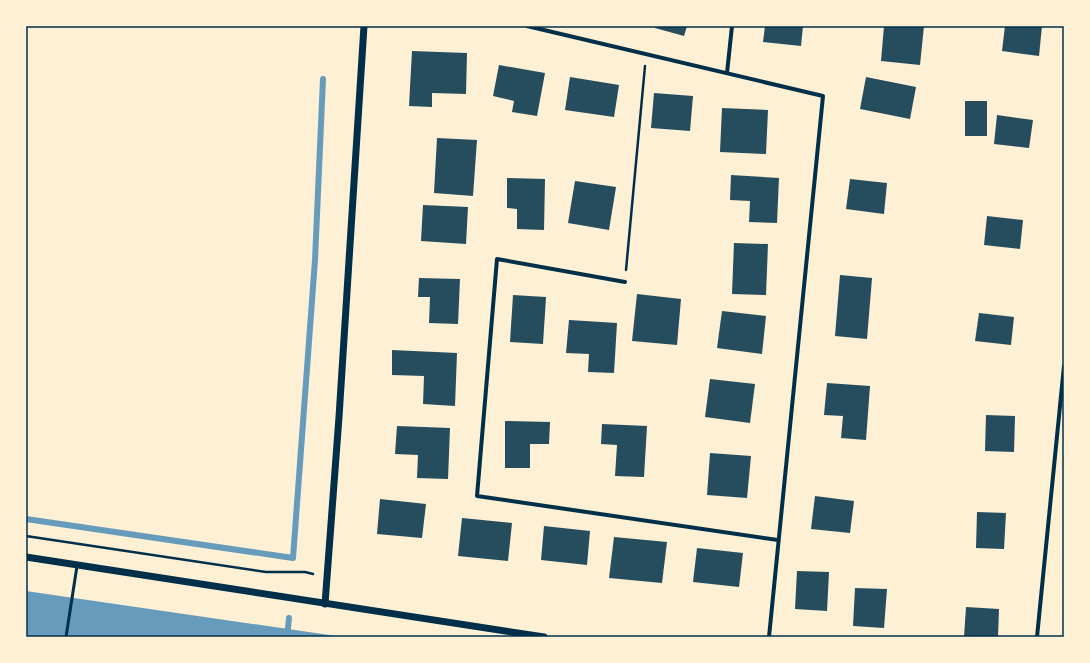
<svg xmlns="http://www.w3.org/2000/svg" width="1090" height="663" font-family="'Asap Condensed',sans-serif">
<style>
.water{fill:#669bbc}
.lines{fill:none;stroke-linecap:round;stroke-linejoin:round}
.stream{stroke:#669bbc;stroke-width:6}
.building{fill:#264d5e}
.path{stroke:#003049;stroke-width:2.5}
.service{stroke:#003049;stroke-width:3}
.minor{stroke:#003049;stroke-width:4}
.tertiary{stroke:#003049;stroke-width:7}
.neatline{fill:none;stroke:#003049;stroke-width:1.5}
</style>
<rect width="100%" height="100%" fill="#fdf0d5"/>
<path class="water" d="M26 591 343 637H26Z"/>
<g class="lines">
<g class="stream">
<path d="M26 519 293 558 315 260 323 79"/>
<path d="M287 637 289 618"/>
</g>
</g>
<g class="building">
<path d="M655 26H687L684 36 655 28Z"/>
<path d="M765 26H803L801 46 763 42Z"/>
<path d="M884 26H924L920 65 881 61Z"/>
<path d="M1005 26H1042L1039 56 1002 51Z"/>
<path d="M412 51 467 53 466 94 432 93V107L409 106Z"/>
<path d="M499 65 545 73 537 116 512 112 514 101 493 96Z"/>
<path d="M570 77 619 85 614 117 565 110Z"/>
<path d="M866 77 916 87 910 119 860 109Z"/>
<path d="M654 93 693 96 690 131 651 128Z"/>
<rect x="965" y="101" width="22" height="35"/>
<path d="M722 108 768 110 766 154 720 152Z"/>
<path d="M997 115 1033 120 1029 148 994 144Z"/>
<path d="M437 138 477 140 473 196 434 193Z"/>
<path d="M731 175 779 178 777 223 749 222 750 201 730 200Z"/>
<path d="M507 178 545 179 544 230 517 229V209L507 208Z"/>
<path d="M850 179 887 183 884 214 846 209Z"/>
<path d="M575 181 616 187 609 230 568 223Z"/>
<path d="M423 205 468 207 466 244 421 241Z"/>
<path d="M987 216 1023 220 1020 249 984 245Z"/>
<path d="M734 243 768 244 766 295 732 294Z"/>
<path d="M840 275 872 278 867 339 835 336Z"/>
<path d="M419 278 460 279 458 324 429 323 430 297H418Z"/>
<path d="M637 294 681 299 677 345 632 341Z"/>
<path d="M513 295 546 297 543 344 510 342Z"/>
<path d="M722 311 766 316 762 354 717 348Z"/>
<path d="M979 313 1014 317 1011 345 975 341Z"/>
<path d="M569 320 617 323 614 373 588 372 589 354 566 353Z"/>
<path d="M392 350 457 353 455 406 423 404 424 376 392 375Z"/>
<path d="M710 379 755 384 750 423 705 417Z"/>
<path d="M827 383 870 386 866 440 841 438 843 416 824 415Z"/>
<path d="M986 415 1015 416 1014 452 985 451Z"/>
<path d="M505 421 550 422 549 444H530V468H505Z"/>
<path d="M602 424 647 426 644 477 615 476 617 445 601 444Z"/>
<path d="M397 426 450 428 448 479 417 478 418 455 395 454Z"/>
<path d="M710 453 751 456 747 498 707 495Z"/>
<path d="M815 496 854 501 850 533 811 529Z"/>
<path d="M380 499 426 504 422 538 377 534Z"/>
<path d="M977 512 1006 513 1004 549 976 548Z"/>
<path d="M462 518 512 523 508 561 458 556Z"/>
<path d="M544 526 590 531 587 565 541 560Z"/>
<path d="M614 537 667 542 662 583 609 578Z"/>
<path d="M697 548 743 553 739 587 693 582Z"/>
<path d="M797 571 829 572 827 611 795 609Z"/>
<path d="M855 588 887 589 884 628 853 626Z"/>
<path d="M966 607 999 609 998 637H964Z"/>
</g>
<g class="lines">
<g class="path">
<path d="M626 270 645 66"/>
<path d="M26 536 266 572H305L313 574"/>
</g>
<path class="service" d="M66 637 77 566"/>
<g class="minor">
<path d="M527 26 823 96 769 637"/>
<path d="M727 73 732 26"/>
<path d="M625 282 497 259 477 496 778 540"/>
<path d="M1037 637 1064 366"/>
</g>
<g class="tertiary">
<path d="M26 557 544 637"/>
<path d="M325 604 339 417 364 26"/>
</g>
</g>
<rect width="1090" height="663" fill="none" stroke="#fdf0d5" stroke-width="54"/>
<rect x="27" y="27" width="1036" height="609" class="neatline"/>
</svg>
